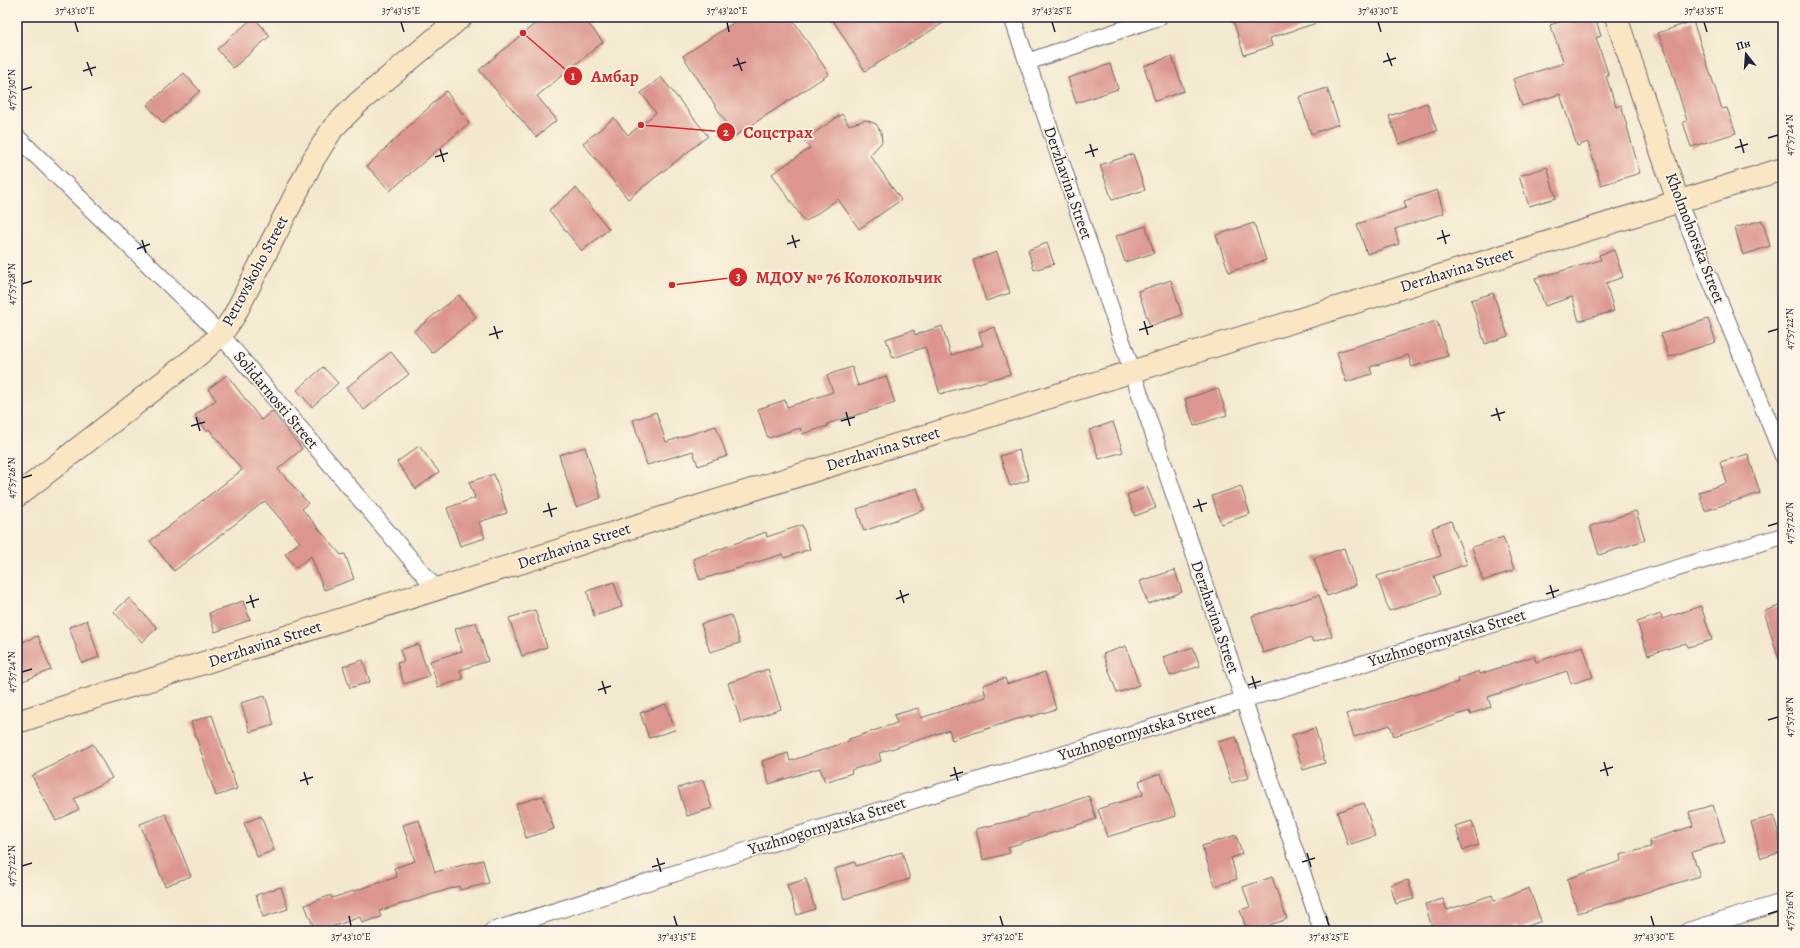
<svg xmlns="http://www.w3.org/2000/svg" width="1800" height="948" font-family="Alegreya,serif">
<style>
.building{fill:#dc968f}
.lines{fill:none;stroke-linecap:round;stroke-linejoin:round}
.street-casing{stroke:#6b676e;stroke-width:18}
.secondary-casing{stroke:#6b676e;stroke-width:24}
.street{stroke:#fff;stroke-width:16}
.secondary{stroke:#fbe6c4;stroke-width:22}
.ticks{fill:none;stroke:#22223b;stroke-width:1.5}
.labels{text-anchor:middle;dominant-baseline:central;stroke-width:3.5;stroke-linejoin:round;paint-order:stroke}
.street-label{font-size:16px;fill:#22223b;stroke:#fcf5e5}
.leader{fill:none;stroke:#d62828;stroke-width:1.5}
.callout-dot{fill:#d62828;stroke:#fcf5e5;stroke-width:1.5}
.mark-label{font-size:12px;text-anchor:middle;font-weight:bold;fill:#fff}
.callout-label{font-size:17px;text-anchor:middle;font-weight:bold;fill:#d62828;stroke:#fcf5e5;stroke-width:3.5;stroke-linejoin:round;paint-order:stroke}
.neatline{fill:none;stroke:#22223b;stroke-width:1.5}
.ticks-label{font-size:10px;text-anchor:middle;fill:#22223b}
</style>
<rect width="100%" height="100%" fill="#fcf5e5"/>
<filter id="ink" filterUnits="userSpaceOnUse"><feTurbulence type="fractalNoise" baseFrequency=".025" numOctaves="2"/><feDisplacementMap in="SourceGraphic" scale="8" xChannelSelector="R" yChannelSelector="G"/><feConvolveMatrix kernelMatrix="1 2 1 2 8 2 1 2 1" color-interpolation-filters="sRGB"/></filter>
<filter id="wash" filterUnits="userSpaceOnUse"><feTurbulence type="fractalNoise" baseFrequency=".012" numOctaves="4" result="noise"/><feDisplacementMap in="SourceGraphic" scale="16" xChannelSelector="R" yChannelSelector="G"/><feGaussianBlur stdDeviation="0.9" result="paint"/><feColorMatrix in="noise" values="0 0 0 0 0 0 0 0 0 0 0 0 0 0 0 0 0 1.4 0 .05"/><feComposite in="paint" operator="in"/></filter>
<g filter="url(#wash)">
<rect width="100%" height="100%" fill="#f3e8cd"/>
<g id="blocks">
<g class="building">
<path d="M254 17 270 36 233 68 217 49Z"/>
<path d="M543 17H583L603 42 537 96 557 120 536 137 479 70Z"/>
<path d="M742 17H791L829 74 735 136 683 56Z"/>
<path d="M831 17H953L865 71Z"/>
<path d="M1232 17H1325L1326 20 1270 38 1272 46 1244 55Z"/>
<path d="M1574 17H1595L1601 36 1596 38 1609 76H1606L1616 107 1621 105 1640 173 1601 185 1588 142 1577 146 1560 94 1522 106 1513 79 1564 63 1550 25Z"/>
<path d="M1693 21 1722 109 1727 108 1736 133 1691 147 1683 122 1687 121 1668 58 1658 33Z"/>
<path d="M1172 56 1184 91 1155 101 1144 66Z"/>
<path d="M1110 64 1118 89 1076 103 1068 78Z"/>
<path d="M184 73 200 91 163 123 147 105Z"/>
<path d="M661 77 708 136 628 199 583 143 614 118 628 135 656 113 641 93Z"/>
<path d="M1327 88 1339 124 1311 134 1299 97Z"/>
<path d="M446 91 469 123 390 191 367 166Z"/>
<path d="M1427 103 1437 131 1399 144 1389 116Z"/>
<path d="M842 114 849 125 866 120 876 124 881 132 882 142 870 155 901 200 859 229 838 199 805 222 772 174 810 148 804 140Z"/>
<path d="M1133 154 1145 190 1112 200 1100 165Z"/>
<path d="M1547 167 1556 198 1529 206 1519 176Z"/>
<path d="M576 188 609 229 582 251 549 210Z"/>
<path d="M1437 190 1444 213 1395 229 1399 244 1367 254 1357 224 1406 208 1404 201Z"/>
<path d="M1762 220 1770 246 1743 255 1735 228Z"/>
<path d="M1254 223 1266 260 1229 272 1216 235Z"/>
<path d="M1146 226 1154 253 1125 262 1116 236Z"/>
<path d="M1047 243 1054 264 1034 270 1028 250Z"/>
<path d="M1614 250 1623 277 1606 283 1614 311 1579 321 1572 297 1545 306 1535 278 1601 260 1599 255Z"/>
<path d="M997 252 1010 293 986 301 973 260Z"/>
<path d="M1171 280 1182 315 1150 326 1138 291Z"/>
<path d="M1493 293 1508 336 1485 344 1471 300Z"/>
<path d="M459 295 476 317 432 353 414 331Z"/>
<path d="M1708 319 1716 342 1669 357 1661 334Z"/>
<path d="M1437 321 1448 356 1412 367 1408 355 1370 367 1372 374 1346 382 1337 352Z"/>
<path d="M942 326 951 355 983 345 979 332 995 327 1010 374 940 394 925 347 893 358 886 339 914 330 915 335Z"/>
<path d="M391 352 409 374 364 410 346 388Z"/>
<path d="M323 367 338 383 312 407 297 390Z"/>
<path d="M852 367 858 386 886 376 895 403 827 424 828 426 802 434 800 428 768 438 758 409 785 400 787 407 833 392 827 375Z"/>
<path d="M227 375 261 420 272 411 302 449 278 469 308 503 302 509 341 555 345 554 354 579 324 590 311 556 296 568 285 554 300 542 265 501 174 571 150 541 242 470 209 429 207 431 195 415 216 400 208 389Z"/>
<path d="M1218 388 1227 415 1194 426 1185 399Z"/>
<path d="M656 412 666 442 716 426 727 456 698 466 693 451 647 465 633 420Z"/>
<path d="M1113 422 1123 452 1099 459 1089 430Z"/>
<path d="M419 446 439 472 416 489 397 462Z"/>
<path d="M585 447 601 498 576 507 559 455Z"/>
<path d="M1019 450 1029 480 1010 486 1000 456Z"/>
<path d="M1748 454 1760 493 1705 511 1699 492 1727 483 1720 462Z"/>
<path d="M494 474 507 513 479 522 485 538 460 546 447 508 475 498 469 482Z"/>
<path d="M1241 486 1250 514 1221 524 1212 496Z"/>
<path d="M1147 487 1156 508 1135 516 1127 495Z"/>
<path d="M917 488 924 510 864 531 857 509Z"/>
<path d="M1636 511 1645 540 1599 555 1590 526Z"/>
<path d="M1451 521 1467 564 1434 576 1440 594 1389 611 1377 576 1441 556 1432 528Z"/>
<path d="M802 525 810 549 784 558 783 554 700 580 693 559 766 532 767 537Z"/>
<path d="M1503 537 1514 570 1483 581 1472 547Z"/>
<path d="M1344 548 1356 585 1327 596 1314 558Z"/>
<path d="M1175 570 1182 592 1148 604 1140 581Z"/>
<path d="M614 582 622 607 594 616 587 591Z"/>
<path d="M1319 595 1332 636 1313 642 1311 638 1263 653 1252 616Z"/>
<path d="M129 598 157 628 142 642 114 612Z"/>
<path d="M243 601 250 620 215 632 209 613Z"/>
<path d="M1783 605V659L1779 660 1764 611Z"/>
<path d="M1701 606 1712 640 1688 647 1686 643 1648 655 1637 622 1661 614 1662 619Z"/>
<path d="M535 610 547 647 522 656 509 618Z"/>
<path d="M731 615 740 643 710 652 701 624Z"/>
<path d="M87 620 99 657 82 663 69 627Z"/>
<path d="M476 622 488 661 460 670 463 679 438 687 430 661 462 651 455 629Z"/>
<path d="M38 636 51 670 23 681 17 665V644Z"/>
<path d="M418 644 429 676 404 684 397 663 404 661 400 650Z"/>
<path d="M1126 646 1139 685 1117 693 1103 654Z"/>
<path d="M1583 646 1593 677 1571 684 1567 671 1488 697 1491 707 1470 714 1469 711 1394 736 1390 725 1354 737 1346 714 1459 682 1458 679 1479 671 1480 674 1534 656 1536 662Z"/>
<path d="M1193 647 1200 666 1170 676 1163 657Z"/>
<path d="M363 660 370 682 350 688 343 666Z"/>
<path d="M768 669 781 709 741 723 728 683Z"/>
<path d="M1045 672 1056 709 1030 717V715L952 740 949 730 879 753 881 761 851 770 852 773 825 782 820 768 769 784 762 761 788 753 790 761 849 741V739L897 723 894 715 918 708 921 718 986 697 983 685 1005 678 1007 684Z"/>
<path d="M265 696 274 725 250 732 241 703Z"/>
<path d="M666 704 675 730 649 738 640 713Z"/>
<path d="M212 715 237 789 216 796 191 722Z"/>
<path d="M1315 728 1325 763 1303 770 1292 735Z"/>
<path d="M1236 737 1249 778 1231 783 1218 742Z"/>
<path d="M93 744 112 778 74 799 79 809 56 821 32 776Z"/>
<path d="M1161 773 1176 816 1107 837 1098 809 1143 795 1139 781Z"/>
<path d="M703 780 712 808 687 816 678 788Z"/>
<path d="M543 796 554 829 526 838 516 804Z"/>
<path d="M1089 796 1096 819 1008 847 1010 853 983 860 976 829 1027 817V815Z"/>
<path d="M1364 803 1375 836 1348 845 1337 812Z"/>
<path d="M1713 805 1725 842 1692 852 1700 876 1578 913 1567 879 1621 861 1620 855 1651 847 1649 840 1693 826 1689 812Z"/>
<path d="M166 814 191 876 165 886 140 824Z"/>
<path d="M261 816 274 850 257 857 244 823Z"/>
<path d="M1774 816 1783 852 1761 858 1751 822Z"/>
<path d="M419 820 435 872 483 860 489 883 460 890 459 886 379 911 381 917 362 923 360 917 321 931H315L305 905 331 895 332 898 397 877 394 868 415 861 403 825Z"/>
<path d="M1472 821 1479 845 1463 850 1455 826Z"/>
<path d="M1236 835 1242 854 1231 858 1237 879 1215 886 1202 846Z"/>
<path d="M902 852 910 879 844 899 835 869 855 862 856 866Z"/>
<path d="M1272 877 1287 919 1253 931H1247L1240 910 1250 907 1243 887Z"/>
<path d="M806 879 815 909 797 915 787 885Z"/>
<path d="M1408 880 1414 899 1396 904 1390 885Z"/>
<path d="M281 887 288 909 263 917 256 895Z"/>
<path d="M1529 888 1541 921 1518 930 1517 926 1502 931H1433L1425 904 1443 899 1447 910 1492 895 1494 901Z"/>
</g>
</g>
</g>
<g filter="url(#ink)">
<use href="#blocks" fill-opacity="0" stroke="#6b676e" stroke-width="1"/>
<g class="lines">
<defs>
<g id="street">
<path d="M1012 17 1322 931"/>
<path d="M1027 62 1159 17"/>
<path d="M17 137 221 335 437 590"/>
<path d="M1678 201 1783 456"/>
<path d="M492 931 749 850 1783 536"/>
<path d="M1688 931 1783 902"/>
</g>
<g id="secondary">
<path d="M1616 17 1678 201"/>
<path d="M17 496 197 356 221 335 234 316 313 160 333 128 358 103 461 17"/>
<path d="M17 722 636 526 1783 169"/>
</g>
</defs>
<use href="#street" class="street-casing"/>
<use href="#secondary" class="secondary-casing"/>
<use href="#street" class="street"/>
<use href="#secondary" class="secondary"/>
</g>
</g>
<path class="ticks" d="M75 22 78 32M401 22 404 32M727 22 729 32M1052 22 1055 32M1378 22 1381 32M1704 22 1707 32M1387 53 1392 66M737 58 742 71M87 62 92 76M1383 62 1396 58M733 66 746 62M83 71 96 67M22 90 32 87M1768 138 1778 135M1740 139 1744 153M1090 144 1094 157M1735 148 1748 144M440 149 444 162M1085 153 1098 149M435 157 448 153M1442 230 1446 244M792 235 796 248M1437 239 1450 235M142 240 146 253M787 244 800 240M137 249 150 244M22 284 32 281M1144 321 1148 335M494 326 498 339M1139 330 1153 326M1768 332 1778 329M489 335 503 331M1496 408 1500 421M846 412 850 426M1491 416 1505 412M196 417 200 431M841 421 855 417M191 426 205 422M22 478 32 475M1198 499 1202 512M548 503 552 517M1193 507 1207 503M543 512 557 508M1768 526 1778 523M1550 585 1554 598M900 590 904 603M1546 594 1559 590M250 595 254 608M896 599 909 594M246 603 259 599M22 672 32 669M1252 676 1256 689M602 681 606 694M1248 685 1261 681M598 690 611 686M1768 720 1778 717M1604 762 1608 776M954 767 958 781M1600 771 1613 767M304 772 308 785M950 776 963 772M300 781 313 777M1307 853 1311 867M657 858 661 872M1302 862 1315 858M22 866 32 863M652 867 665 863M1768 914 1778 911M349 916 351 926M674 916 677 926M1000 916 1003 926M1326 916 1329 926M1651 916 1654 926"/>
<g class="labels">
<g class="street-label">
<text transform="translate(1068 183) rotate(71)">Derzhavina Street</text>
<text transform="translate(1695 238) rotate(69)">Kholmohorska Street</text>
<text transform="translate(1457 270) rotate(-17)">Derzhavina Street</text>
<text transform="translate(255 271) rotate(-62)">Petrovskoho Street</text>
<text transform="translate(276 400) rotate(50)">Solidarnosti Street</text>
<text transform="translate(883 449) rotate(-17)">Derzhavina Street</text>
<text transform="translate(574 546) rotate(-18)">Derzhavina Street</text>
<text transform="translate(1215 617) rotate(71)">Derzhavina Street</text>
<text transform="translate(1447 638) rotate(-17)">Yuzhnogornyatska Street</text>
<text transform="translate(265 644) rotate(-18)">Derzhavina Street</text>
<text transform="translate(1137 732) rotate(-17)">Yuzhnogornyatska Street</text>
<text transform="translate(827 826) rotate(-17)">Yuzhnogornyatska Street</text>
</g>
</g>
<path class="leader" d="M523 33L573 76M641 125L726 132M672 285L738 277"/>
<g class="callout-dot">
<circle cx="523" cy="33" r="4"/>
<circle cx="641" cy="125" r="4"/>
<circle cx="672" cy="285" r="4"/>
<circle cx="573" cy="76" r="10"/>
<circle cx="726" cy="132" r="10"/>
<circle cx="738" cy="277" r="10"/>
</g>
<g class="mark-label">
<text x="573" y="80">1</text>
<text x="726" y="136">2</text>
<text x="738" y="281">3</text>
</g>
<g class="callout-label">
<text x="615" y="82">Амбар</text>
<text x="778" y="138">Соцстрах</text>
<text x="849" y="283">МДОУ № 76 Колокольчик</text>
</g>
<rect width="1800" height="948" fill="none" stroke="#fcf5e5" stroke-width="44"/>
<g transform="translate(1746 54) rotate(343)" stroke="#fcf5e5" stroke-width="3" paint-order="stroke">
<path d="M0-3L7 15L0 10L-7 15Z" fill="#22223b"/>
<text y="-6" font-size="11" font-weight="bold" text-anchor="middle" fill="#22223b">Пн</text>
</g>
<rect x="22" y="22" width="1756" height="904" class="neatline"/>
<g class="ticks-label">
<text x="75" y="14">37°43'10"E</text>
<text x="401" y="14">37°43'15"E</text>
<text x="727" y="14">37°43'20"E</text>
<text x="1052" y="14">37°43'25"E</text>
<text x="1378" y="14">37°43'30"E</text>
<text x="1704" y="14">37°43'35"E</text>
<text transform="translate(11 90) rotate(-90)" y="4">47°57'30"N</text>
<text transform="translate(1789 135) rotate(-90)" y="4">47°57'24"N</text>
<text transform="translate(11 284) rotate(-90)" y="4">47°57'28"N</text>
<text transform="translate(1789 329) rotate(-90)" y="4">47°57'22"N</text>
<text transform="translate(11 478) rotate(-90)" y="4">47°57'26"N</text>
<text transform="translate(1789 523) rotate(-90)" y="4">47°57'20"N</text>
<text transform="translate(11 672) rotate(-90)" y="4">47°57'24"N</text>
<text transform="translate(1789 717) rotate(-90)" y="4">47°57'18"N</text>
<text transform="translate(11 866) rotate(-90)" y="4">47°57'22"N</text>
<text transform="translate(1789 911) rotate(-90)" y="4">47°57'16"N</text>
<text x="351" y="940">37°43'10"E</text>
<text x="677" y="940">37°43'15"E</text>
<text x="1003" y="940">37°43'20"E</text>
<text x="1329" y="940">37°43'25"E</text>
<text x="1654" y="940">37°43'30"E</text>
</g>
</svg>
